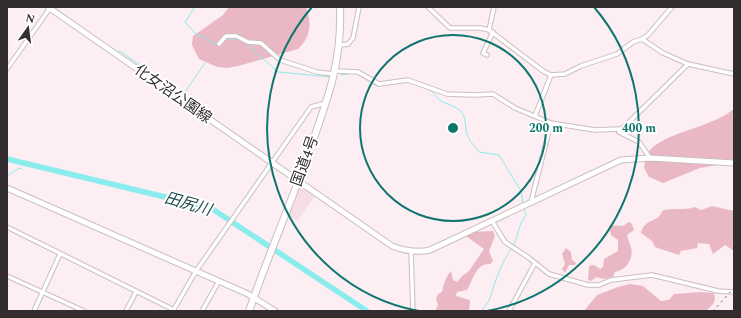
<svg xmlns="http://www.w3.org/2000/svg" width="741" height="318" font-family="Spectral,'Noto Sans JP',serif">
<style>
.built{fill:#f5dfe4}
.green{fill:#eab8c5}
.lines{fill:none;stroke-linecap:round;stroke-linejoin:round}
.stream{stroke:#8beced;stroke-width:1}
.river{stroke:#8beced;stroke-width:5.5}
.street-casing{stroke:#cbbec1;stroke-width:5.5}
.secondary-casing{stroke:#cbbec1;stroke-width:7}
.highway-casing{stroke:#cbbec1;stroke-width:8}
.street{stroke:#fff;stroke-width:3.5}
.secondary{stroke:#fff;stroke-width:5}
.highway{stroke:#fff;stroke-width:6}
.rail{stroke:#5c5456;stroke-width:1;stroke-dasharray:2 4;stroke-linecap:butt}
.ring{fill:none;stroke:#0f766e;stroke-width:2}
.labels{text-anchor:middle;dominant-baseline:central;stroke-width:4;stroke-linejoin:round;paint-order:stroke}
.street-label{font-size:15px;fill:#332d2f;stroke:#fff}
.water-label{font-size:16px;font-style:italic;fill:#224e4f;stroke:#fff}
.centre{fill:#0f766e;stroke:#fff;stroke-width:2}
.ring-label{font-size:12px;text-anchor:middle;font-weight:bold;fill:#0f766e;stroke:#fff;stroke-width:4;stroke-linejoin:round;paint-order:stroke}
</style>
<rect width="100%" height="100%" fill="#fceef2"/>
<path class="built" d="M303 188 315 196 297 221 288 215 299 189Z"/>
<g class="green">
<path d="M229 7H306C312 23 311 37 298 49L238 66 227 68 217 67 199 59 192 45 193 36 223 15Z"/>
<path d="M734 109V162L700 168 663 183 649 177 644 168C645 161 646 153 652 148 673 130 710 128 734 109Z"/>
<path d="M712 206 734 211V251L725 245 713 254 709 244 698 243 697 248 681 251 679 255 655 247 652 241 641 233C644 218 659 223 662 211 673 207 684 211 695 207L701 210Z"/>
<path d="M629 222 632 224 634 230 627 235C628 240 630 243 631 248 634 259 626 270 615 272L613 277 604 279 596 277 591 281 588 280 589 266 594 265 600 269 603 267 604 259 618 251V240L611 235 609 225 623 226Z"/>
<path d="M493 231 495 236 489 251 493 261 490 264C476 263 473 280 467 290L457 292 456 296 470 300 469 311H435L438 305 436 299 438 294 442 292C444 284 445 278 451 271L453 280 457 282 462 276 469 271 484 249 466 236 473 232Z"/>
<path d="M566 248 571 252 572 260 576 263 575 265H569L565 273 562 269 565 264 562 254Z"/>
<path d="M630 284 643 286 661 301 669 300 674 294 702 292 714 293C717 303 712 305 706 311H584L597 295 618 287Z"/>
</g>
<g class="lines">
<g class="stream">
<path d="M54 7 92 35"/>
<path d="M195 7 185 22 196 34 208 39 213 44 220 41"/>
<path d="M225 39H238"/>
<path d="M244 42 278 72 330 77"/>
<path d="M117 53 120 51 148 71"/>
<path d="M151 73 183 95 205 63"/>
<path d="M341 75 354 73"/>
<path d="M364 78 377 86 389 84"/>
<path d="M428 89C434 92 435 97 441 101 446 104 453 105 458 109 466 114 465 123 466 131 468 139 474 146 479 152L499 155 521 191 523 204"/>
<path d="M24 165 25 163"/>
<path d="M7 176 19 168 22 169"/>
<path d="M514 245 521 223 526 215 524 208"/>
<path d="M264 307 269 311"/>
<path d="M482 311C484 306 489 303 490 298 495 282 501 263 511 249"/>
</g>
<path class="river" d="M7 159 211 208 367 311"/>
<defs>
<g id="street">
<path d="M428 7 450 28H480L489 30 543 71 551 75 565 74 581 66 617 54 633 42 642 39 663 53 688 64 734 74"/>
<path d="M489 30 494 7"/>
<path d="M642 39 648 35 672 7"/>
<path d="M219 44 226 36H236L248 42 261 43 280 60 317 72 334 74"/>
<path d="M340 45 348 44 353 38 359 7"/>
<path d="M487 55 483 53 493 32"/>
<path d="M7 69 50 8"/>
<path d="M336 71 358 72 379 84 408 80 447 94 474 95 493 94 515 108 551 123 595 130 620 129"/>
<path d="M535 116 551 75"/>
<path d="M650 158 639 142 619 132 688 64"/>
<path d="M531 202 551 123"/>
<path d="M492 221 505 242 529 258 549 274 588 285H599L611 280 652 275 718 291 734 292"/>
<path d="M7 227 174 310"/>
<path d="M411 251 413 311"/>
<path d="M7 276 84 311"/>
<path d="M34 311 60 254"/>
<path d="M126 311 136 292"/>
<path d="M173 311 196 271 311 107 326 103"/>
<path d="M202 311 219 281"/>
<path d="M509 311 535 263"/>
</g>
<g id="secondary">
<path d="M48 7 392 246C405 251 417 253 430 250L621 160 650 158 734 163"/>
<path d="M7 188 248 294 275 311"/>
</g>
<path id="highway" d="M249 311C268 256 291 203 310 149 328 98 342 62 340 7"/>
</defs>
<use href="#street" class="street-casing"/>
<use href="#secondary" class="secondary-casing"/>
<use href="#highway" class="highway-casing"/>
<use href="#street" class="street"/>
<use href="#secondary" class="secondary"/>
<use href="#highway" class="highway"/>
<path class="rail" d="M713 311 734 288"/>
</g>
<g class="ring">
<circle cx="453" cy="128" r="93"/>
<path d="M419 311A186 186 0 0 1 312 7M594 7A186 186 0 0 1 487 311"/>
</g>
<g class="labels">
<g class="street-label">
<text transform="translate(173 94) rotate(35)">化女沼公園線</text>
<text transform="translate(305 161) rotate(-70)">国道4号</text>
</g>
<g class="water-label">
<text transform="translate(188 204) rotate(16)">田尻川</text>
</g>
</g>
<circle cx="453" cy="128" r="6" class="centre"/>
<g class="ring-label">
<text x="546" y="132">200 m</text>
<text x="639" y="132">400 m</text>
</g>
<rect width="741" height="318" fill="none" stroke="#332d2f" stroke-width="16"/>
<g transform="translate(28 28) rotate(14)" stroke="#ffffff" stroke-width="3" paint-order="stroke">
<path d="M0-3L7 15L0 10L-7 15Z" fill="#332d2f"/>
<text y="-6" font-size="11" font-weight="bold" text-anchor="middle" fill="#332d2f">N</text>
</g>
</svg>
